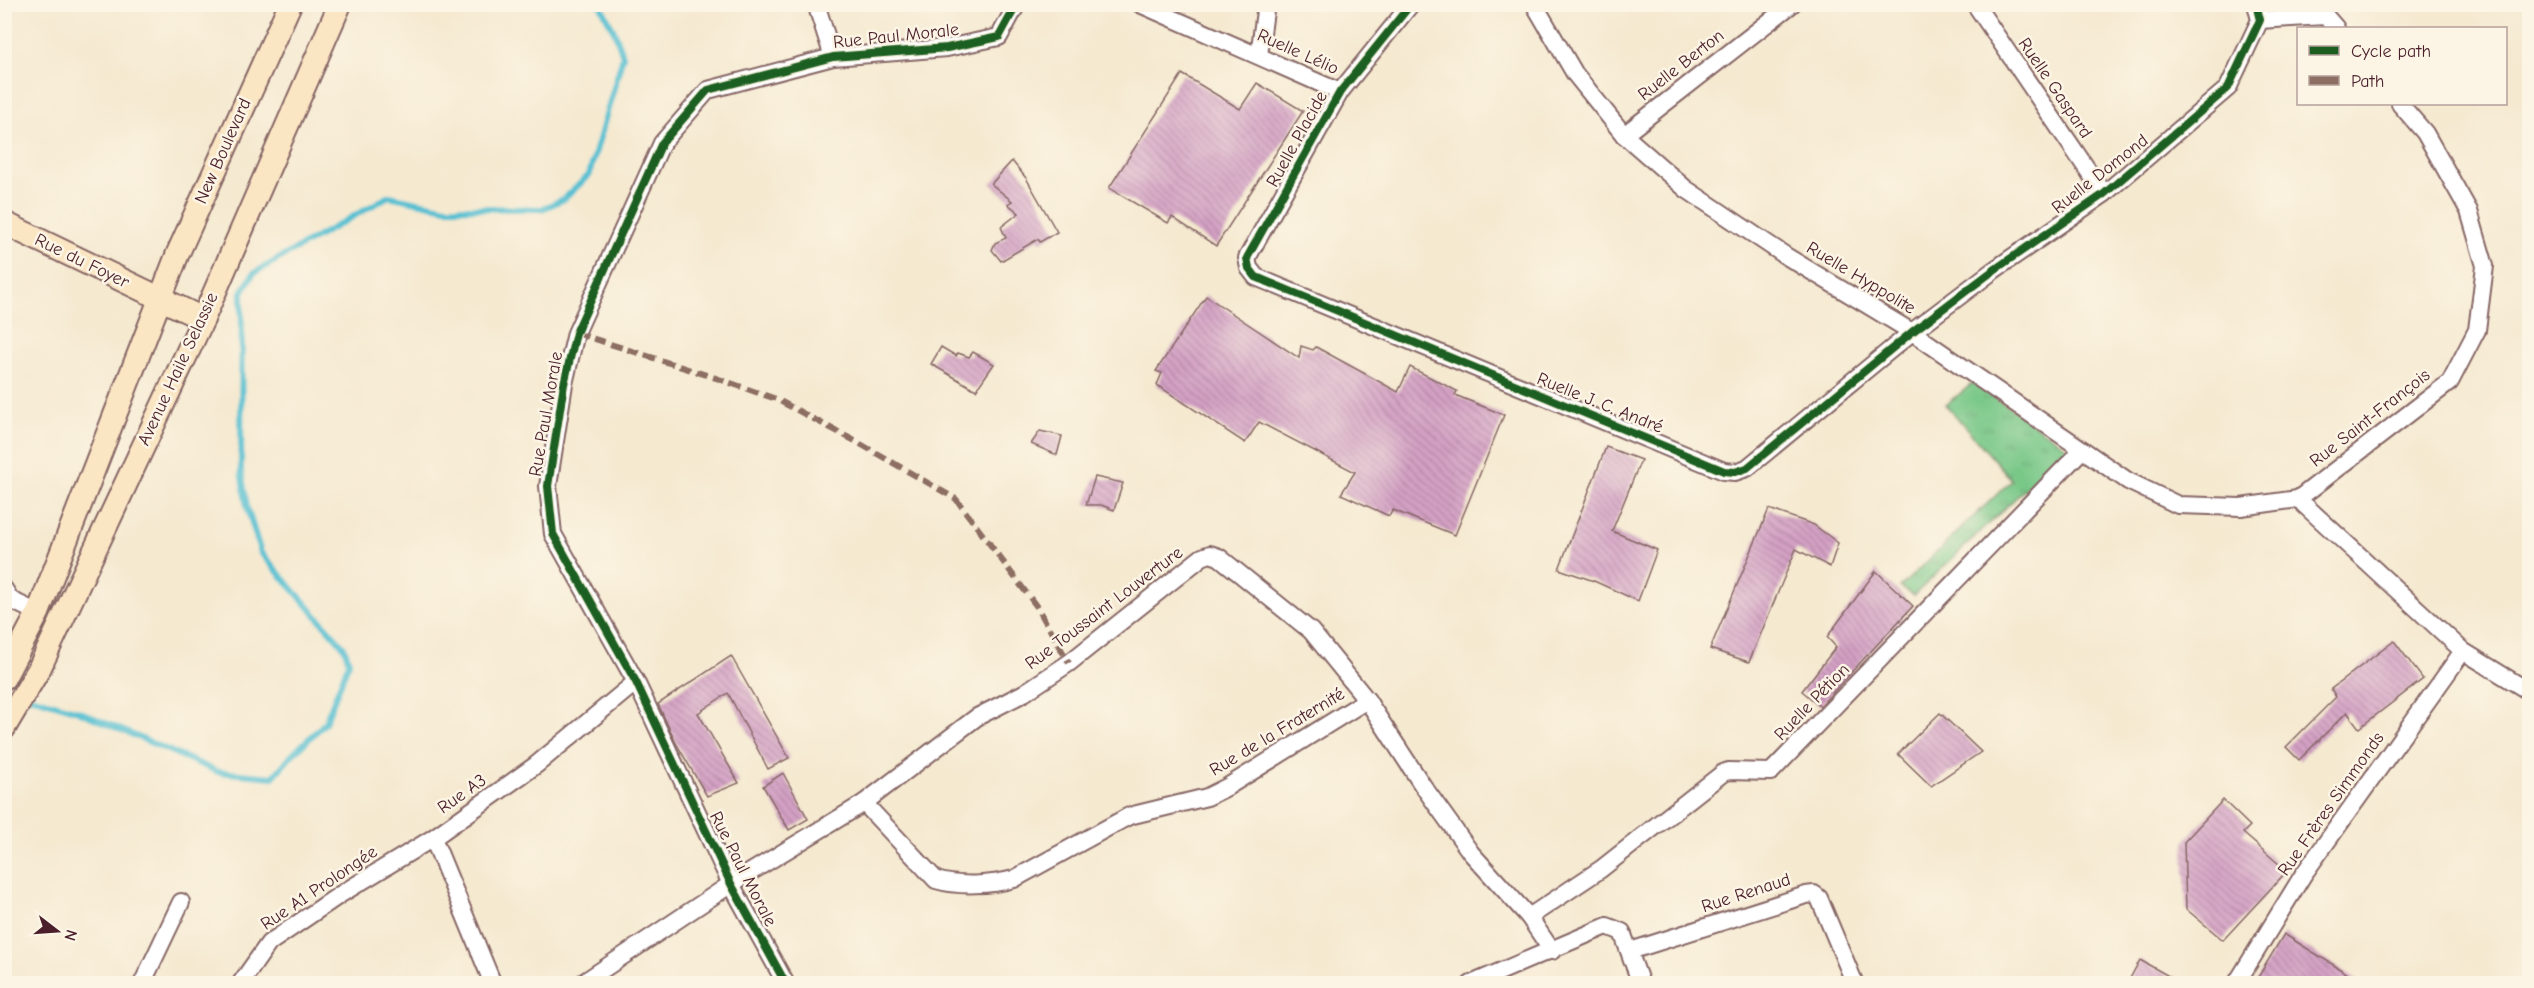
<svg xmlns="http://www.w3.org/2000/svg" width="2534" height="988" font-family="'Comic Neue',sans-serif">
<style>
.grass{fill:url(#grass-tufts);stroke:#62745a;stroke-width:1.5}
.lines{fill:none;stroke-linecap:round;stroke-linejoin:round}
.stream{stroke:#56c0d2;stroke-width:6}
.building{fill:url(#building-back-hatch)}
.street-casing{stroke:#866665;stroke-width:20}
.secondary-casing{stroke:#866665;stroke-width:26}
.street{stroke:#fff;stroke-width:16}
.secondary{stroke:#fbe6c4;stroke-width:22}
.quiet{stroke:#8d6e63;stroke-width:6;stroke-dasharray:12 6;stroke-linecap:butt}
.cycleway-casing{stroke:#fcf5e5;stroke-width:11}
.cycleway{stroke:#1b5e20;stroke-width:8}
.labels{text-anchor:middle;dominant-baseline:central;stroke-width:5;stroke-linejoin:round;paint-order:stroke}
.street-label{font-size:18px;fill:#4a1f2b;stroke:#fcf5e5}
</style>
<defs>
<pattern id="grass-tufts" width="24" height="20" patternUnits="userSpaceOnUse" patternTransform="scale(1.5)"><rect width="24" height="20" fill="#79c888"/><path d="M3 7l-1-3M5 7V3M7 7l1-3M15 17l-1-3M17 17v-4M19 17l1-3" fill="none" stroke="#6aab76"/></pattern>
<pattern id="building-back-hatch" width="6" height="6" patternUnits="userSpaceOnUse" patternTransform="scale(1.5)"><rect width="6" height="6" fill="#d4a1c5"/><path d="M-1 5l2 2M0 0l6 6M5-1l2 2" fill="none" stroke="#ae83a0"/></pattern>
</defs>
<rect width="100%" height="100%" fill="#fcf5e5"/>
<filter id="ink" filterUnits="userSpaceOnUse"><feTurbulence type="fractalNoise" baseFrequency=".0167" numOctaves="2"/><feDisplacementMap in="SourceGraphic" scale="12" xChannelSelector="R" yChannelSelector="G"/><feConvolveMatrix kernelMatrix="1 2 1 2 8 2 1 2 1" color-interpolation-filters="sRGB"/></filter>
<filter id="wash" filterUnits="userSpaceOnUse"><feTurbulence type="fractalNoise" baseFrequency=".008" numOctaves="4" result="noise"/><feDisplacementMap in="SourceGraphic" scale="24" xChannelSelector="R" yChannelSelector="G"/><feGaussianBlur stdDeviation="1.35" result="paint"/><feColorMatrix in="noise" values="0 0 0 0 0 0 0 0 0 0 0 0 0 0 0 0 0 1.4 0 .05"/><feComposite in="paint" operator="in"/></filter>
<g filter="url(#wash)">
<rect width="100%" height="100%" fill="#f5e9d0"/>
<path class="grass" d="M1973 383 2068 448 1914 595 1900 587 2012 480 1946 405Z"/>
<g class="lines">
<path class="stream" d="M28 696 78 711 218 772 273 777 292 755 325 723 349 662 344 647 261 553 247 507 241 471 242 292 254 273 389 196 446 208 542 209 564 199 589 175 623 56 615 33 600 4"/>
</g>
<g id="blocks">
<g class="building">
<path d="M1182 74 1240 109 1257 83 1303 111 1216 246 1172 217 1168 223 1109 188Z"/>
<path d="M1012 161 1026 178 1057 232 1040 242 1038 239 1001 261 992 250 995 243 1006 238 1001 227 1019 213 1008 204 1012 201 991 184Z"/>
<path d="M1206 296 1299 358 1301 346 1313 350 1316 347 1398 392 1410 367 1457 391 1455 395 1504 415 1455 535 1393 510 1389 516 1341 494 1355 472 1259 422 1245 443 1157 385 1162 373 1156 371Z"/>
<path d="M941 347 956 356 958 353 969 357 973 352 994 364 976 390 931 364Z"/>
<path d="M1040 431 1062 436 1057 455 1031 444Z"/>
<path d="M1606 447 1641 460 1612 531 1657 550 1638 601 1594 581 1559 569Z"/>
<path d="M1095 477 1123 483 1114 510 1101 505H1086Z"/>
<path d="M1769 509 1814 525 1838 543 1830 567 1796 549 1749 662 1710 649Z"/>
<path d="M1876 571 1913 606 1820 706 1802 691 1836 647 1827 637Z"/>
<path d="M2394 641 2423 679 2359 728 2347 712 2299 760 2286 747 2336 697 2331 689Z"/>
<path d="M731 656 789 758 768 769 728 693 698 713 739 783 707 796 676 743 658 704Z"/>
<path d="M1940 713 1981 752 1931 786 1898 754Z"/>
<path d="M783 773 808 819 789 830 763 786Z"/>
<path d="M2223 800 2250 826 2243 833 2287 871 2223 940 2186 909 2184 842Z"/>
<path d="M2284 934 2364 984H2254Z"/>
<path d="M2140 960 2183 984H2127Z"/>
</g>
</g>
</g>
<g filter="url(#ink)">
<use href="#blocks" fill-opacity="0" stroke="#866665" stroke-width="1.5"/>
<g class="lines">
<defs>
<g id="street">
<path d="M816 4 833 57"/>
<path d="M1140 4 1340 92"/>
<path d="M1411 4 1340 92 1247 258 1249 268 1256 277 1724 471 1735 472 1747 468 1912 332 1994 270 2104 194 2228 88 2260 20 2256 4"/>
<path d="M1534 4 1575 74 1624 135 1686 189 1786 256 1912 332 2128 481 2178 505 2241 507 2298 499"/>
<path d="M1975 4 2104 194"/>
<path d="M2315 4 2336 28"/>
<path d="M2260 20 2325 16"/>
<path d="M1259 55 1266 4"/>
<path d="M1624 135 1792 4"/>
<path d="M2298 499 2450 382 2477 330 2485 266 2469 211 2425 133 2400 104"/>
<path d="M2298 499 2463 651 2530 692"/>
<path d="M4 589 11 600 38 613"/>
<path d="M864 803 936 880C959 887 992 885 1014 879L1129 816 1207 797 1227 787 1367 700"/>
<path d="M1529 917 1601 869 1723 773 1728 771 1771 772 2082 450"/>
<path d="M1630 951 1806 895 1814 894 1819 898 1855 984"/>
<path d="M4 980 8 984"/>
<path d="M142 984 181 902"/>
<path d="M240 984 269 943 341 894 433 838"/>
<path d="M493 984 433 838 536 765 636 682"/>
<path d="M581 984 731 884 864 803 977 717 1024 693 1069 663 1202 557 1210 554 1219 557 1311 631 1367 700 1423 786 1471 853 1529 917 1552 951"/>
<path d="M786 984 731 884 636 682 553 534 548 486 564 384 576 333 662 143 708 90 833 57 947 48 999 37 1017 4"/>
<path d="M1471 984 1607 926 1622 932 1641 984"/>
<path d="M2236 984 2303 875 2463 651"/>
</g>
<g id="secondary">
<path d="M4 223 203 319"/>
<path d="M4 678 38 613 178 253 290 4"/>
<path d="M4 728 39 669 203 319 340 4"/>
</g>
</defs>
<use href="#street" class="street-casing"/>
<use href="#secondary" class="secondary-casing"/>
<use href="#street" class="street"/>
<use href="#secondary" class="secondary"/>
<path class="quiet" d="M576 333 719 379 776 399 857 442 956 499 1037 607 1069 663"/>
<defs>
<g id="cycleway">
<path d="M1411 4 1340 92 1247 258 1249 268 1256 277 1724 471 1735 472 1747 468 1912 332 1994 270 2104 194 2228 88 2260 20 2256 4"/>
<path d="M786 984 731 884 636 682 553 534 548 486 564 384 576 333 662 143 708 90 833 57 947 48 999 37 1017 4"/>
</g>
</defs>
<use href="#cycleway" class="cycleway-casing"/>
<use href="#cycleway" class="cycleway"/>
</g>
</g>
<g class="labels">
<g class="street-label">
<text transform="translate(896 36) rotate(-6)">Rue Paul Morale</text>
<text transform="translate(1298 52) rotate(24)">Ruelle Lélio</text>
<text transform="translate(1681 65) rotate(-38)">Ruelle Berton</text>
<text transform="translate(2055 88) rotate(56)">Ruelle Gaspard</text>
<text transform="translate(1297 139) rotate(-61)">Ruelle Placide</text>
<text transform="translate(223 151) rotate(-66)">New Boulevard</text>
<text transform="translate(2100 174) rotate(-38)">Ruelle Domond</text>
<text transform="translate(82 261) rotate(26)">Rue du Foyer</text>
<text transform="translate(1861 278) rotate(31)">Ruelle Hyppolite</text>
<text transform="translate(178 369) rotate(-65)">Avenue Haile Selassie</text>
<text transform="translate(1600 403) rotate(22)">Ruelle J. C. André</text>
<text transform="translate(546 414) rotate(-80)">Rue Paul Morale</text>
<text transform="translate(2370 418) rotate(-38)">Rue Saint-François</text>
<text transform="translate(1104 608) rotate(-37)">Rue Toussaint Louverture</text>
<text transform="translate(1812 702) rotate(-46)">Ruelle Pétion</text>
<text transform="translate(1277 732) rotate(-31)">Rue de la Fraternité</text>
<text transform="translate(462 794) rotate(-35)">Rue A3</text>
<text transform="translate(2331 804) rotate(-55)">Rue Frères Simmonds</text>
<text transform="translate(743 869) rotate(63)">Rue Paul Morale</text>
<text transform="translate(319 888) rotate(-34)">Rue A1 Prolongée</text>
<text transform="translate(1746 893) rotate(-18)">Rue Renaud</text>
</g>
</g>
<rect width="2534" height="988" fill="none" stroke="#fcf5e5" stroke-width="24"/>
<rect x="2297" y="27" width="210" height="78" fill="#fcf5e5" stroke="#b59f9b" stroke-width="1.5"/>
<rect x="2309" y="46" width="30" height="9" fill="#1b5e20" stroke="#b59f9b" stroke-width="1.5"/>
<text x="2351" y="57" font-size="18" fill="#4a1f2b">Cycle path</text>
<rect x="2309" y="76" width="30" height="9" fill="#8d6e63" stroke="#b59f9b" stroke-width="1.5"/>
<text x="2351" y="87" font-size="18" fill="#4a1f2b">Path</text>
<g transform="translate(57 931) rotate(107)" stroke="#fcf5e5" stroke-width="4.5" paint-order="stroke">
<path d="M0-4.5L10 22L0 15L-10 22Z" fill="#4a1f2b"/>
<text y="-9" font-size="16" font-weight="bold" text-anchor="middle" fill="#4a1f2b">N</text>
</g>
</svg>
